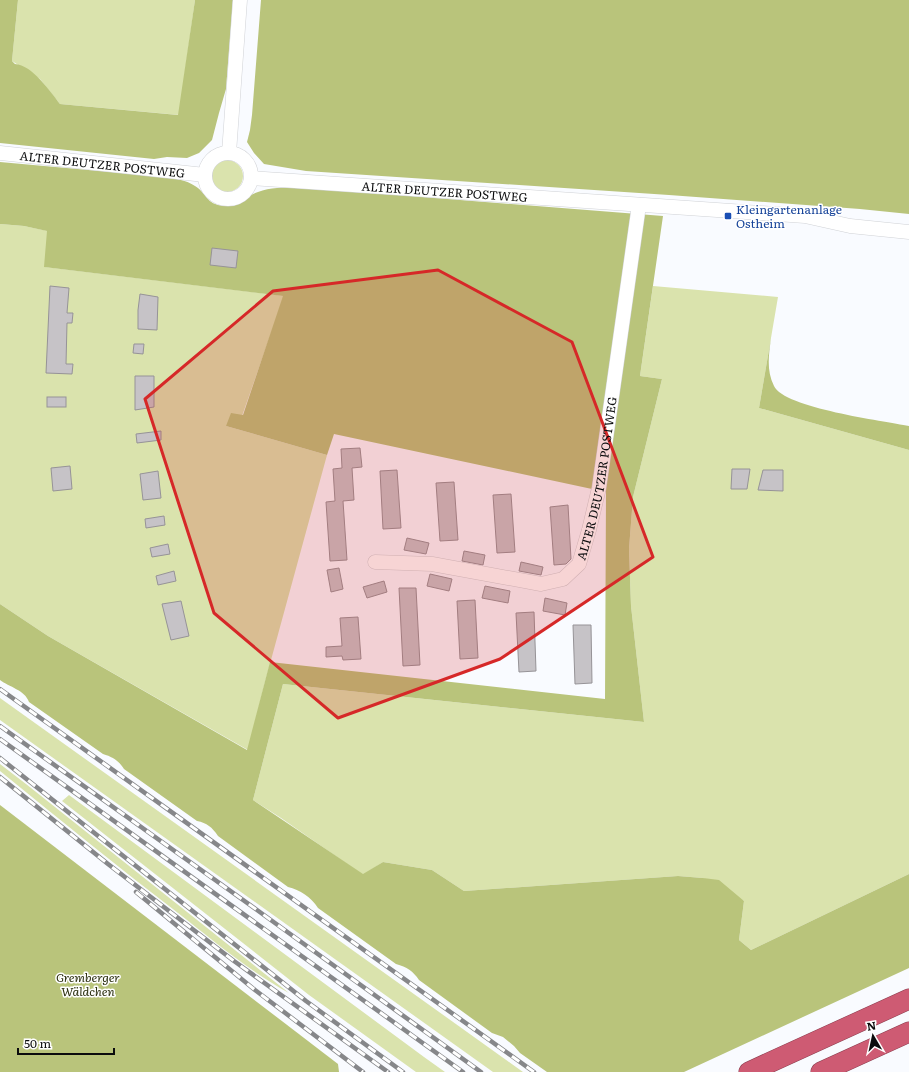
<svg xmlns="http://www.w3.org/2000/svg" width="909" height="1072" font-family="Literata,serif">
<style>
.green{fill:#dae3ad}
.forest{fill:#b9c47b}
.building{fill:#c6c3c7;stroke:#969397}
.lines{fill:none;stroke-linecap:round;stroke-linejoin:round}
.minor-casing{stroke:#d0d2d6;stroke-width:15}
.highway-casing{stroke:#8a3f4f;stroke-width:21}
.minor{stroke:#fff;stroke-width:14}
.highway{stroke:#ce5b73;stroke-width:20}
.rail-casing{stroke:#86878a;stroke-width:4.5}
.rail{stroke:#fff;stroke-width:3;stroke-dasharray:9;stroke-linecap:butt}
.marked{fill:#d62828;fill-opacity:0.2;stroke:#d62828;stroke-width:3;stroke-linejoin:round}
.transit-dot{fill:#1a4fb4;stroke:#fff;stroke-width:1.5}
.labels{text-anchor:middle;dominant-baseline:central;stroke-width:3;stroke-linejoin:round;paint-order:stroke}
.street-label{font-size:12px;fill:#0b0c0d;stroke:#fff}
.transit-label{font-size:12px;fill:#164399;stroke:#fff;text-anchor:start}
.park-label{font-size:12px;font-style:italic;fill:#2a2e0e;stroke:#fff}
</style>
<rect width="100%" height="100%" fill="#f9fbff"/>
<g class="green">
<path d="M18 0H195L179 115 60 104 40 79 12 61Z"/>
<circle cx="227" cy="176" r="16"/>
<path d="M0 224 24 226 48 231 45 267 284 296 242 416 226 426 327 455 265 682 248 750 48 636 0 604Z"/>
<path d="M653 286 778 297 759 408 909 450V874L751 950 739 940 744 901 703 878 678 876 464 891 432 870 383 862 363 875 281 818 253 800 283 684 644 722 631 606 629 549 633 497 662 379 640 376Z"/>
<path d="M0 698 523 1072H493L0 720Z"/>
<path d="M0 764 26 784 289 993C249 971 214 941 178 913 118 867 59 819 0 771Z"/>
<path d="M69 795 424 1057 445 1072H416L309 995 62 801Z"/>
</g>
<g class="forest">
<path d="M0 0H18L12 61 15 64C32 65 50 91 60 104L178 115 195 0H233L226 89 219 113 212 140 199 153 187 158 167 157 154 159 0 143Z"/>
<path d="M261 0H909V214L860 209 669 195 306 171 264 164 254 153 247 142 250 130 252 115Z"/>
<path d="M0 162 166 177C176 179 186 180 195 186 208 194 205 204 224 206 240 207 245 196 258 192 270 187 284 188 297 187L663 216 640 376 662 379 633 497 629 549 631 606 644 722 283 684 253 800 363 874 383 862 432 870 464 891 678 876 703 878 719 880 744 901 739 940 751 950 909 874V968L684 1072H547L520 1053 514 1046 503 1037 492 1033 419 980C413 971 407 967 396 964L318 908C311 897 300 890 288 887L218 836C212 827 207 823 197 821L124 769C119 761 113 757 103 754L29 702C25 690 9 687 0 680V604L48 636 247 750 270 662 605 699 606 492 334 434 327 455 226 426 231 413 243 415 283 296 44 267 47 231 24 226 0 224Z"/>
<path d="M771 338C769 354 766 370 774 386 784 408 884 421 909 426V450L759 408Z"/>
<path d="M0 805 338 1064 339 1072H0Z"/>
</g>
<g class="building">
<path d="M212 248 238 251 236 268 210 265Z"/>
<path d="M50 286 69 288 67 313H73L72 323H67L66 364H73L72 374 46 373Z"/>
<path d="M140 294 158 297 157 330 138 329V310Z"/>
<path d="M134 344H144L143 354 133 353Z"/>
<path d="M135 376H154V407L135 410Z"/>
<rect x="47" y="397" width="19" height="10"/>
<path d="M161 431V440L137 443 136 434Z"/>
<path d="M360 448 362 467 352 468 354 500 343 501 347 560 330 561 326 502 335 501 333 469 342 468 341 449Z"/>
<path d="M70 466 72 489 53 491 51 468Z"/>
<path d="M732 469H750L747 489H731Z"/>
<path d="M397 470 401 528 383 529 380 471Z"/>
<path d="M763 470H783V491L758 490Z"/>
<path d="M158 471 161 498 143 500 140 474Z"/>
<path d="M454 482 458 540 440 541 436 483Z"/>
<path d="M511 494 515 552 497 553 493 495Z"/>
<path d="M568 505 571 559 566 564 554 565 550 507Z"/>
<path d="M164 516 165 525 146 528 145 519Z"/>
<path d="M407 538 429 543 426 554 404 550Z"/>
<path d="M168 544 170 554 152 557 150 548Z"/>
<path d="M464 551 485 555 483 565 462 561Z"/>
<path d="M521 562 543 567 541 575 519 571Z"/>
<path d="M339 568 343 589 331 592 327 570Z"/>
<path d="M174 571 176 581 158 585 156 576Z"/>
<path d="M430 574 452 579 449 591 427 586Z"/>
<path d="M384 581 387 592 367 598 363 587Z"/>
<path d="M485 586 510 591 508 603 482 598Z"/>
<path d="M399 588H416L420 665 403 666Z"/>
<path d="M545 598 567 603 565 615 543 611Z"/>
<path d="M475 600 478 658 460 659 457 601Z"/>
<path d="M181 601 189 636 171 640 162 604Z"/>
<path d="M534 612 536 671 519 672 516 613Z"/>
<path d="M358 617 361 659 343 660 342 656 326 657V647L342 646 340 618Z"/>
<path d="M573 625H591L592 683 575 684Z"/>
</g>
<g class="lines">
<defs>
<g id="minor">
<path id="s1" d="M0 153 205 175"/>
<path d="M229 153 240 0"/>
<circle cx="228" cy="176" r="23"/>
<path id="s2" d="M251 178 805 216 850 226 909 232"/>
<path id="s3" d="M375 562 432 564 541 584 563 579 579 564 589 530 599 488 639 205"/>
</g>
<g id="highway">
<path d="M749 1072 909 999"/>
<path d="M821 1072 909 1032"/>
</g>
</defs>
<use href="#minor" class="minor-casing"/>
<use href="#highway" class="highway-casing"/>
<use href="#minor" class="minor"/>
<use href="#highway" class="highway"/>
<defs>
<g id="rail">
<path d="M0 689 534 1072"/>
<path d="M0 726 257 910 481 1072"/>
<path d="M0 739 463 1072"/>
<path d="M0 758 306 1001 403 1072"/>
<path d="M0 777 108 864 234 961 388 1072"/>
<path d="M136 892 255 990 363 1072"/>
</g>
</defs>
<use href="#rail" class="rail-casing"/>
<use href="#rail" class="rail"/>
</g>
<path class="marked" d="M438 270 572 342 653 557 500 659 338 718 214 613 145 399 273 291Z"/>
<rect class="transit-dot" x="724" y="212" width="8" height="8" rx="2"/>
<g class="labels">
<g class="street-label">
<text stroke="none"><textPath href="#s1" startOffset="103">ALTER DEUTZER POSTWEG</textPath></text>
<text stroke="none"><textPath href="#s2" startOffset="194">ALTER DEUTZER POSTWEG</textPath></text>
<text stroke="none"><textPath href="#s3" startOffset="300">ALTER DEUTZER POSTWEG</textPath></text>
</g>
<g class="transit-label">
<text x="736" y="209">Kleingartenanlage<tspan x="736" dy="14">Ostheim</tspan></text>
</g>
<g class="park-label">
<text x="88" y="977">Gremberger<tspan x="88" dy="14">Wäldchen</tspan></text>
</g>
</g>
<g transform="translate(873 1036) rotate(351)" stroke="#ffffff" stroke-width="3" paint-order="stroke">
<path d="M0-3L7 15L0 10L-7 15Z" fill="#0b0c0d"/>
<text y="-6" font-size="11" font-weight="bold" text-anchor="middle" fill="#0b0c0d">N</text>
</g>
<path d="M18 1048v6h96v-6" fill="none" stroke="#0b0c0d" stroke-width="2"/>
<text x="24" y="1048" font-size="12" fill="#0b0c0d" stroke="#ffffff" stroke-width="3" paint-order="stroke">50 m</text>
</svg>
